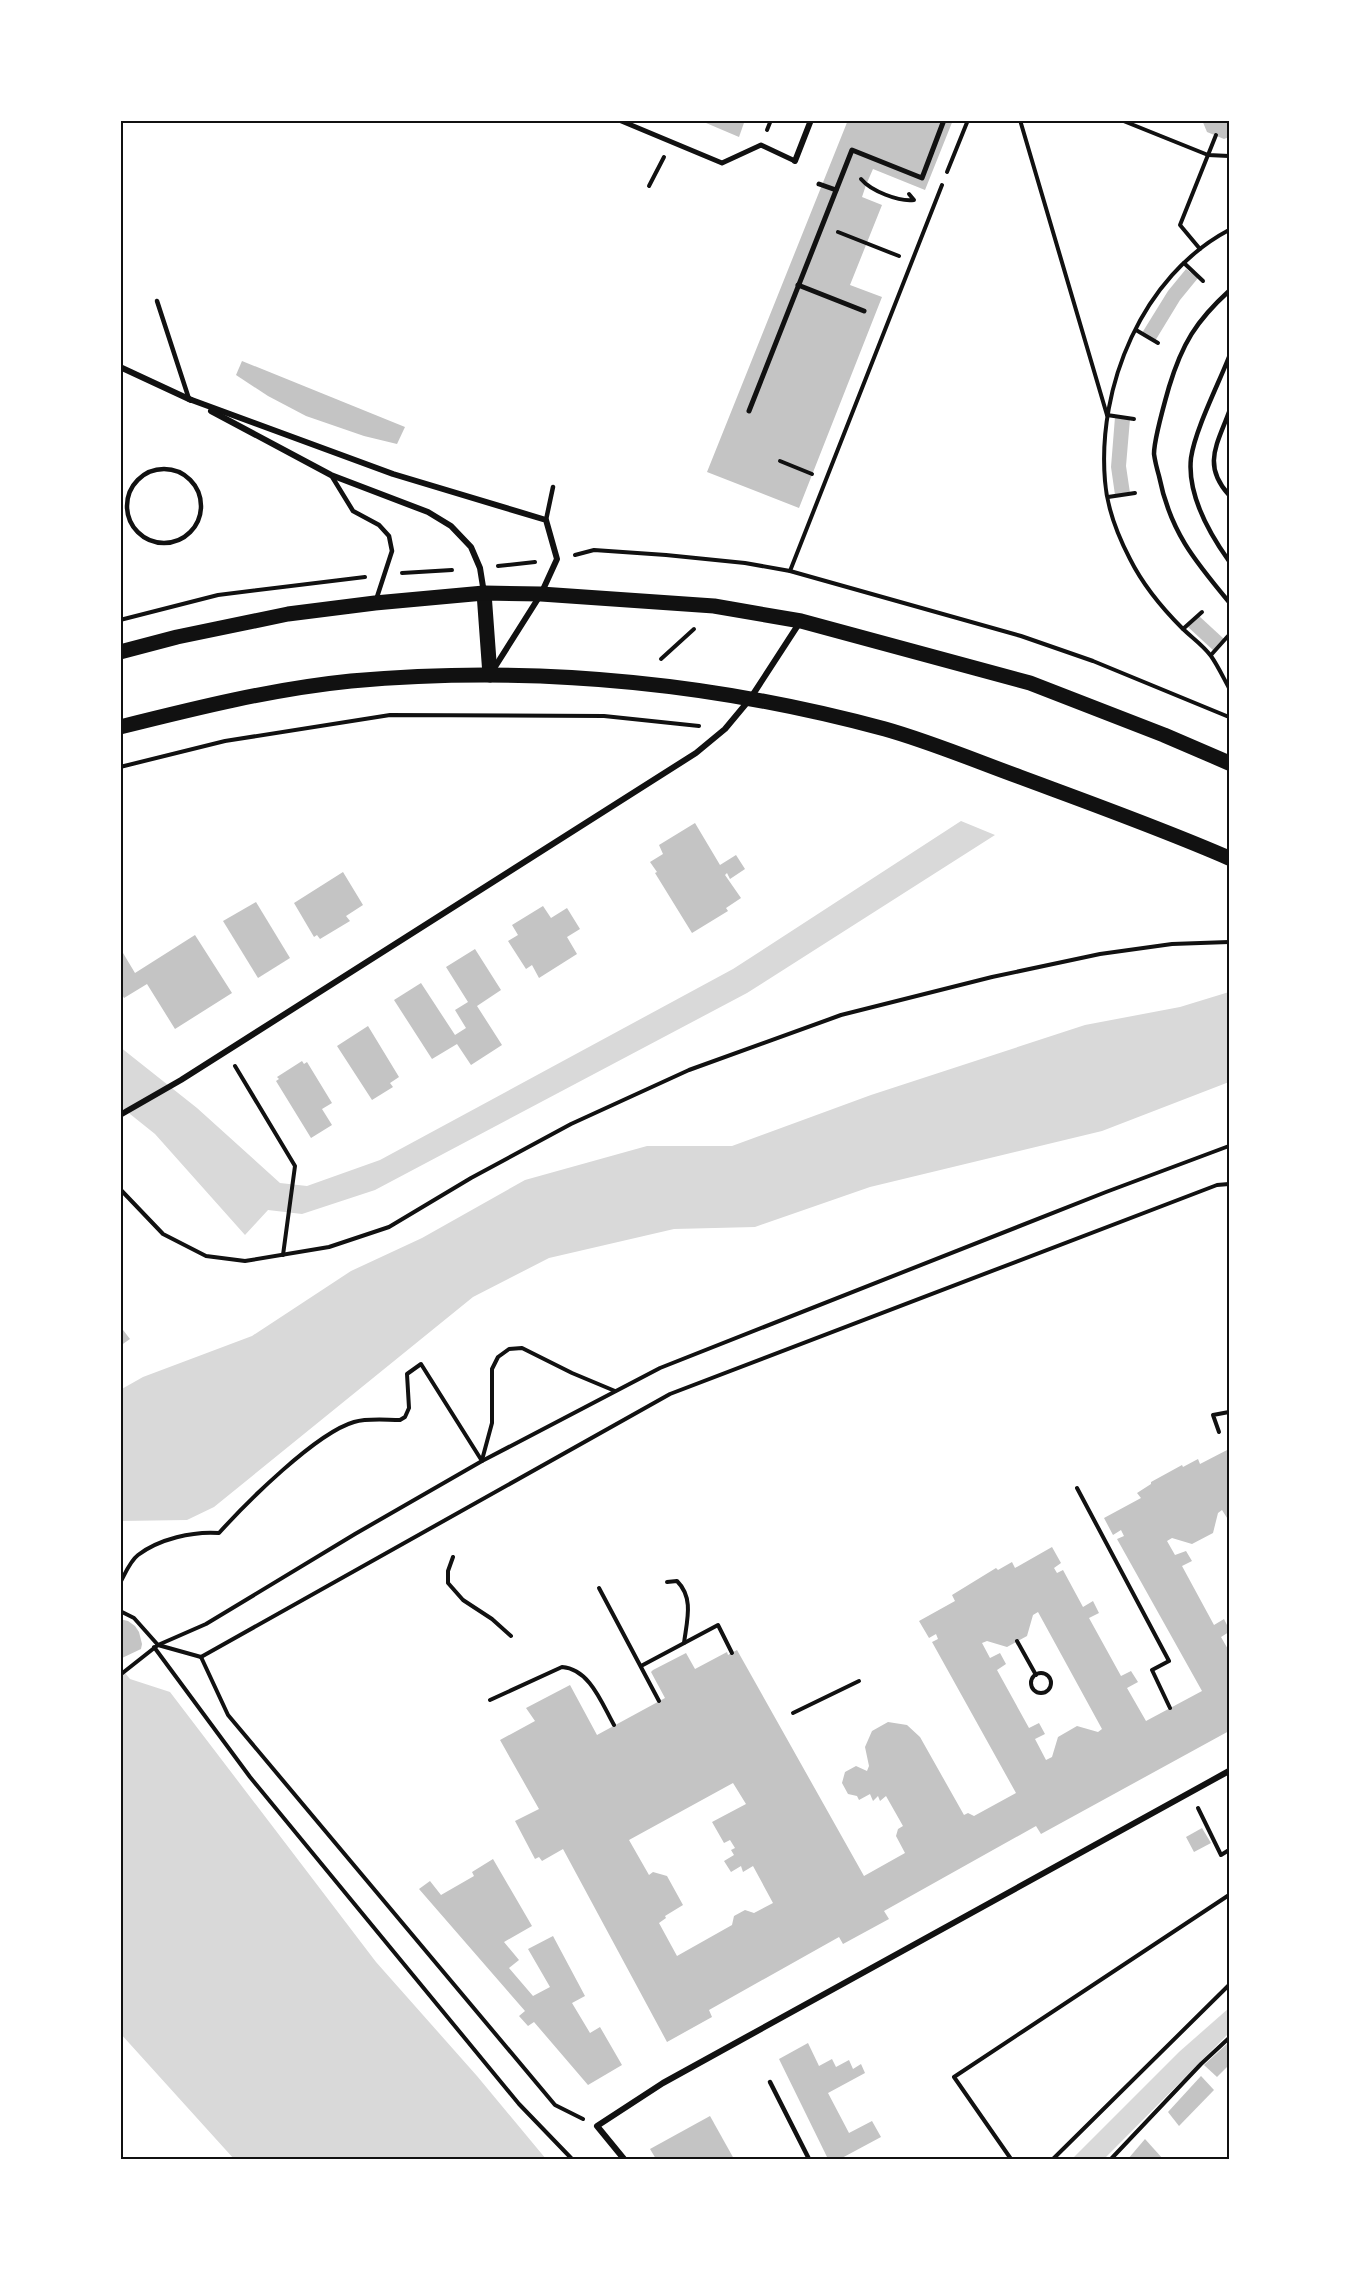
<svg xmlns="http://www.w3.org/2000/svg" width="1349" height="2279" font-family="'Source Sans 3',sans-serif">
<style>
.water{fill:#d9d9d9}
.building{fill:#c4c4c4;fill-rule:evenodd}
.lines{fill:none;stroke-linecap:round;stroke-linejoin:round}
.path{stroke:#111;stroke-width:4}
.service{stroke:#111;stroke-width:4.5}
.pedestrian{stroke:#111;stroke-width:5}
.minor{stroke:#111;stroke-width:6}
.primary{stroke:#111;stroke-width:15}
.neatline{fill:none;stroke:#111;stroke-width:2}
</style>
<rect width="100%" height="100%" fill="#fff"/>
<g class="water">
<path d="M961 821 995 835 747 993 375 1190 302 1214 268 1210 245 1235 155 1134 120 1106V1047L197 1108 280 1183 307 1186 380 1160 733 969Z"/>
<path d="M1229 992V1082L1102 1131 870 1187 755 1227 674 1229 549 1258 473 1297 214 1507 187 1520 120 1521V1390L143 1377 252 1336 351 1271 422 1238 525 1180 647 1146H732L871 1095 1085 1025 1180 1007Z"/>
<path d="M120 1667 130 1679 170 1692 376 1962 477 2076 546 2159H234L120 2033Z"/>
<path d="M1229 2008V2033L1104 2159H1072L1179 2052Z"/>
</g>
<g class="building">
<path d="M699 120H745L739 137Z"/>
<path d="M848 120H953L925 190 873 169 866 185 862 197 882 205 850 285 882 297 799 508 707 472Z"/>
<path d="M1202 120H1229V137L1224 139 1207 132Z"/>
<path d="M1186 269 1198 278 1180 300 1155 341 1142 333 1168 291Z"/>
<path d="M242 361 405 427 397 444 364 436 306 416 268 396 236 375Z"/>
<path d="M1115 417 1130 419 1126 466 1130 493 1115 495 1111 467Z"/>
<path d="M1199 616 1224 639 1214 651 1188 627Z"/>
<path d="M695 823 720 865 736 855 745 869 730 879 727 873 725 875 741 898 726 908 728 911 692 933 655 873 657 872 650 862 663 854 659 845Z"/>
<path d="M343 872 363 905 346 916 350 921 320 939 317 935 314 937 294 903Z"/>
<path d="M256 902 290 958 258 978 223 921Z"/>
<path d="M543 906 551 918 567 908 580 929 567 937 577 954 539 978 532 965 526 969 508 941 518 935 512 925Z"/>
<path d="M195 935 232 993 175 1029 147 984 124 998 120 991V948L135 973Z"/>
<path d="M475 949 501 990 477 1006 502 1045 471 1065 457 1044 432 1059 394 1000 421 983 455 1035 466 1028 455 1010 468 1002 446 967Z"/>
<path d="M368 1026 399 1077 390 1083 393 1087 372 1100 337 1046Z"/>
<path d="M302 1061 304 1064 307 1062 332 1103 322 1109 332 1125 311 1138 276 1081 279 1079 277 1077Z"/>
<path d="M120 1326 130 1339 120 1346Z"/>
<path d="M1229 1449V1521L1222 1510 1218 1513 1213 1533 1192 1544 1172 1538 1167 1541 1175 1555 1186 1551 1192 1561 1182 1566 1214 1625 1224 1619 1229 1629V1632L1221 1637 1229 1651V1731L1041 1834 1036 1826 884 1911 889 1919 843 1944 839 1937 709 2010 712 2017 667 2042 563 1849 542 1861 539 1857 535 1859 515 1821 539 1809 500 1740 535 1721 526 1708 570 1685 597 1735 665 1698 651 1672 653 1670 686 1653 695 1669 727 1652 728 1655 737 1650 864 1876 905 1853 896 1836 898 1829 903 1826 886 1796 880 1801 878 1796 873 1801 870 1794 859 1800 857 1796 848 1794 842 1783 845 1772 856 1766 867 1771 869 1766 865 1747 872 1731 888 1722 907 1725 920 1737 964 1815 968 1813 974 1816 1016 1793 932 1642 938 1639 936 1634 929 1638 919 1621 955 1601 952 1595 996 1568 998 1570 1012 1562 1015 1568 1052 1547 1061 1563 1054 1568 1057 1573 1063 1570 1083 1607 1093 1601 1099 1613 1089 1618 1121 1676 1131 1671 1138 1682 1127 1688 1146 1721 1202 1691 1117 1539 1124 1536 1121 1530 1113 1535 1104 1518 1141 1498 1137 1493 1151 1484V1482L1182 1465 1183 1467 1198 1459 1200 1464ZM1038 1612 1102 1729 1098 1732 1077 1726 1058 1737 1052 1757 1046 1760 1035 1739 1045 1734 1039 1723 1029 1728 997 1670 1006 1664 1000 1653 990 1658 982 1643 987 1641 1007 1647 1027 1636 1033 1615ZM733 1783 746 1804 712 1822 724 1843 730 1840 735 1848 731 1850 734 1855 724 1861 731 1872 741 1866 743 1872 753 1866 773 1903 754 1913 745 1910 734 1916 732 1925 677 1956 659 1923 666 1918 665 1916 683 1905 667 1876 653 1872 649 1875 629 1840Z"/>
<path d="M120 1619 128 1621 135 1626 139 1632 142 1644 141 1649 122 1658H120Z"/>
<path d="M1202 1828 1211 1843 1194 1852 1186 1837Z"/>
<path d="M493 1859 532 1926 504 1942 519 1960 509 1968 533 1996 550 1987 528 1949 553 1936 585 1996 572 2003 590 2033 600 2027 622 2065 588 2085 534 2022 528 2026 519 2016 525 2011 419 1889 430 1881 441 1895 474 1876 472 1872Z"/>
<path d="M1229 2042V2065L1217 2077 1204 2065Z"/>
<path d="M808 2043 819 2066 832 2059 836 2067 849 2060 853 2069 861 2064 865 2073 828 2093 849 2133 872 2121 881 2137 840 2159H828L779 2059Z"/>
<path d="M1201 2076 1214 2090 1179 2126 1168 2112Z"/>
<path d="M710 2116 734 2159H656L650 2149Z"/>
<path d="M1145 2139 1163 2159H1128Z"/>
</g>
<g class="lines">
<g class="path">
<path d="M1020 120 1107 415"/>
<path d="M1121 120 1208 155 1229 156"/>
<path d="M767 130 771 120"/>
<path d="M947 172 968 120"/>
<path d="M861 179C871 191 899 202 914 200L909 194"/>
<path d="M649 186 664 157"/>
<path d="M1229 230C1142 276 1097 387 1105 481 1107 508 1118 536 1130 559 1143 585 1161 607 1182 628 1191 637 1203 645 1211 656 1218 666 1223 677 1229 688"/>
<path d="M838 232 899 256"/>
<path d="M1200 249 1180 225 1216 135"/>
<path d="M1184 263 1203 281"/>
<path d="M1136 330 1158 343"/>
<path d="M1107 415 1134 419"/>
<path d="M780 461 812 474"/>
<path d="M1108 497 1135 493"/>
<path d="M575 555 594 550 666 555 745 563 790 571 1021 636 1093 661 1229 717"/>
<path d="M498 566 535 562"/>
<path d="M790 571 942 185"/>
<path d="M402 573 452 570"/>
<path d="M120 620 218 595 365 577"/>
<path d="M1183 629 1202 612"/>
<path d="M1211 655 1228 636"/>
<path d="M661 659 694 629"/>
<path d="M120 767 225 741 390 715 604 716 699 726"/>
<path d="M235 1066 295 1166 283 1255"/>
<path d="M120 1189 163 1234 206 1256 245 1261 329 1247 389 1227 471 1178 571 1124 689 1070 841 1015 992 977 1100 954 1172 944 1229 942"/>
<path d="M1219 1432 1213 1415 1229 1412"/>
<path d="M482 1460 492 1423V1369L498 1357 509 1349 522 1348 572 1373 615 1391"/>
<path d="M1077 1488 1169 1661 1152 1670 1170 1708"/>
<path d="M453 1557 448 1571V1583L463 1600 492 1619 511 1636"/>
<path d="M667 1582 677 1581C694 1598 687 1620 684 1643"/>
<path d="M120 1583C125 1574 130 1561 138 1555 159 1539 193 1531 219 1533 246 1503 316 1433 354 1422 368 1418 385 1420 400 1420L405 1417 409 1408 407 1374 421 1364 482 1461"/>
<path d="M599 1588 659 1701"/>
<path d="M120 1611 134 1618 158 1645 201 1657 670 1394 1217 1185 1229 1184"/>
<path d="M1017 1641 1036 1675"/>
<path d="M154 1647 250 1777 519 2104 572 2159"/>
<path d="M201 1657 228 1715 555 2105 583 2119"/>
<path d="M641 1666 718 1625 732 1653"/>
<circle cx="1041" cy="1683" r="10"/>
<path d="M120 1675 158 1645 206 1624 355 1534 482 1461 660 1368 1106 1192 1229 1146"/>
<path d="M490 1700 562 1667C590 1669 602 1704 614 1725"/>
<path d="M793 1713 859 1681"/>
<path d="M1198 1808 1221 1855 1229 1850"/>
<path d="M1011 2159 954 2077 1229 1895"/>
<path d="M1053 2159 1229 1985"/>
<path d="M1111 2159 1201 2064 1229 2038"/>
</g>
<g class="service">
<path d="M1229 291C1196 321 1182 344 1169 387 1165 401 1154 440 1154 454 1155 461 1157 469 1159 476 1170 531 1194 560 1229 602"/>
<path d="M157 301 189 399"/>
<path d="M1229 357C1218 385 1195 430 1191 458 1187 494 1209 533 1229 561"/>
<path d="M1229 412C1217 445 1202 465 1229 495"/>
<circle cx="164" cy="506" r="37"/>
<path d="M331 475 353 511 379 525 389 536 392 551 376 600"/>
<path d="M546 520 553 487"/>
<path d="M770 2082 809 2159"/>
</g>
<g class="pedestrian">
<path d="M619 120 722 163 761 145 795 161"/>
<path d="M819 184 836 190"/>
<path d="M798 285 864 311"/>
<path d="M749 411 852 150 922 178 944 120"/>
</g>
<g class="minor">
<path d="M795 161 811 120"/>
<path d="M120 367 191 400"/>
<path d="M189 399 393 474 546 520 557 559 541 594 493 670"/>
<path d="M211 411 331 475 428 512 451 526 471 547 480 568 484 593"/>
<path d="M120 1115 181 1080 696 753 725 729 750 699 800 622"/>
<path d="M624 2159 597 2126 663 2083 1229 1771"/>
</g>
<g class="primary">
<path d="M484 593 490 675"/>
<path d="M120 652 177 637 288 614 375 603 484 593 541 594 714 606 801 621 1030 683 1164 735 1229 763"/>
<path d="M120 727C196 708 272 689 351 681 530 665 711 682 885 729 931 742 976 761 1020 777 1090 803 1160 828 1229 858"/>
</g>
</g>
<rect width="1349" height="2279" fill="none" stroke="#ffffff" stroke-width="243"/>
<rect x="122" y="122" width="1106" height="2036" class="neatline"/>
</svg>
